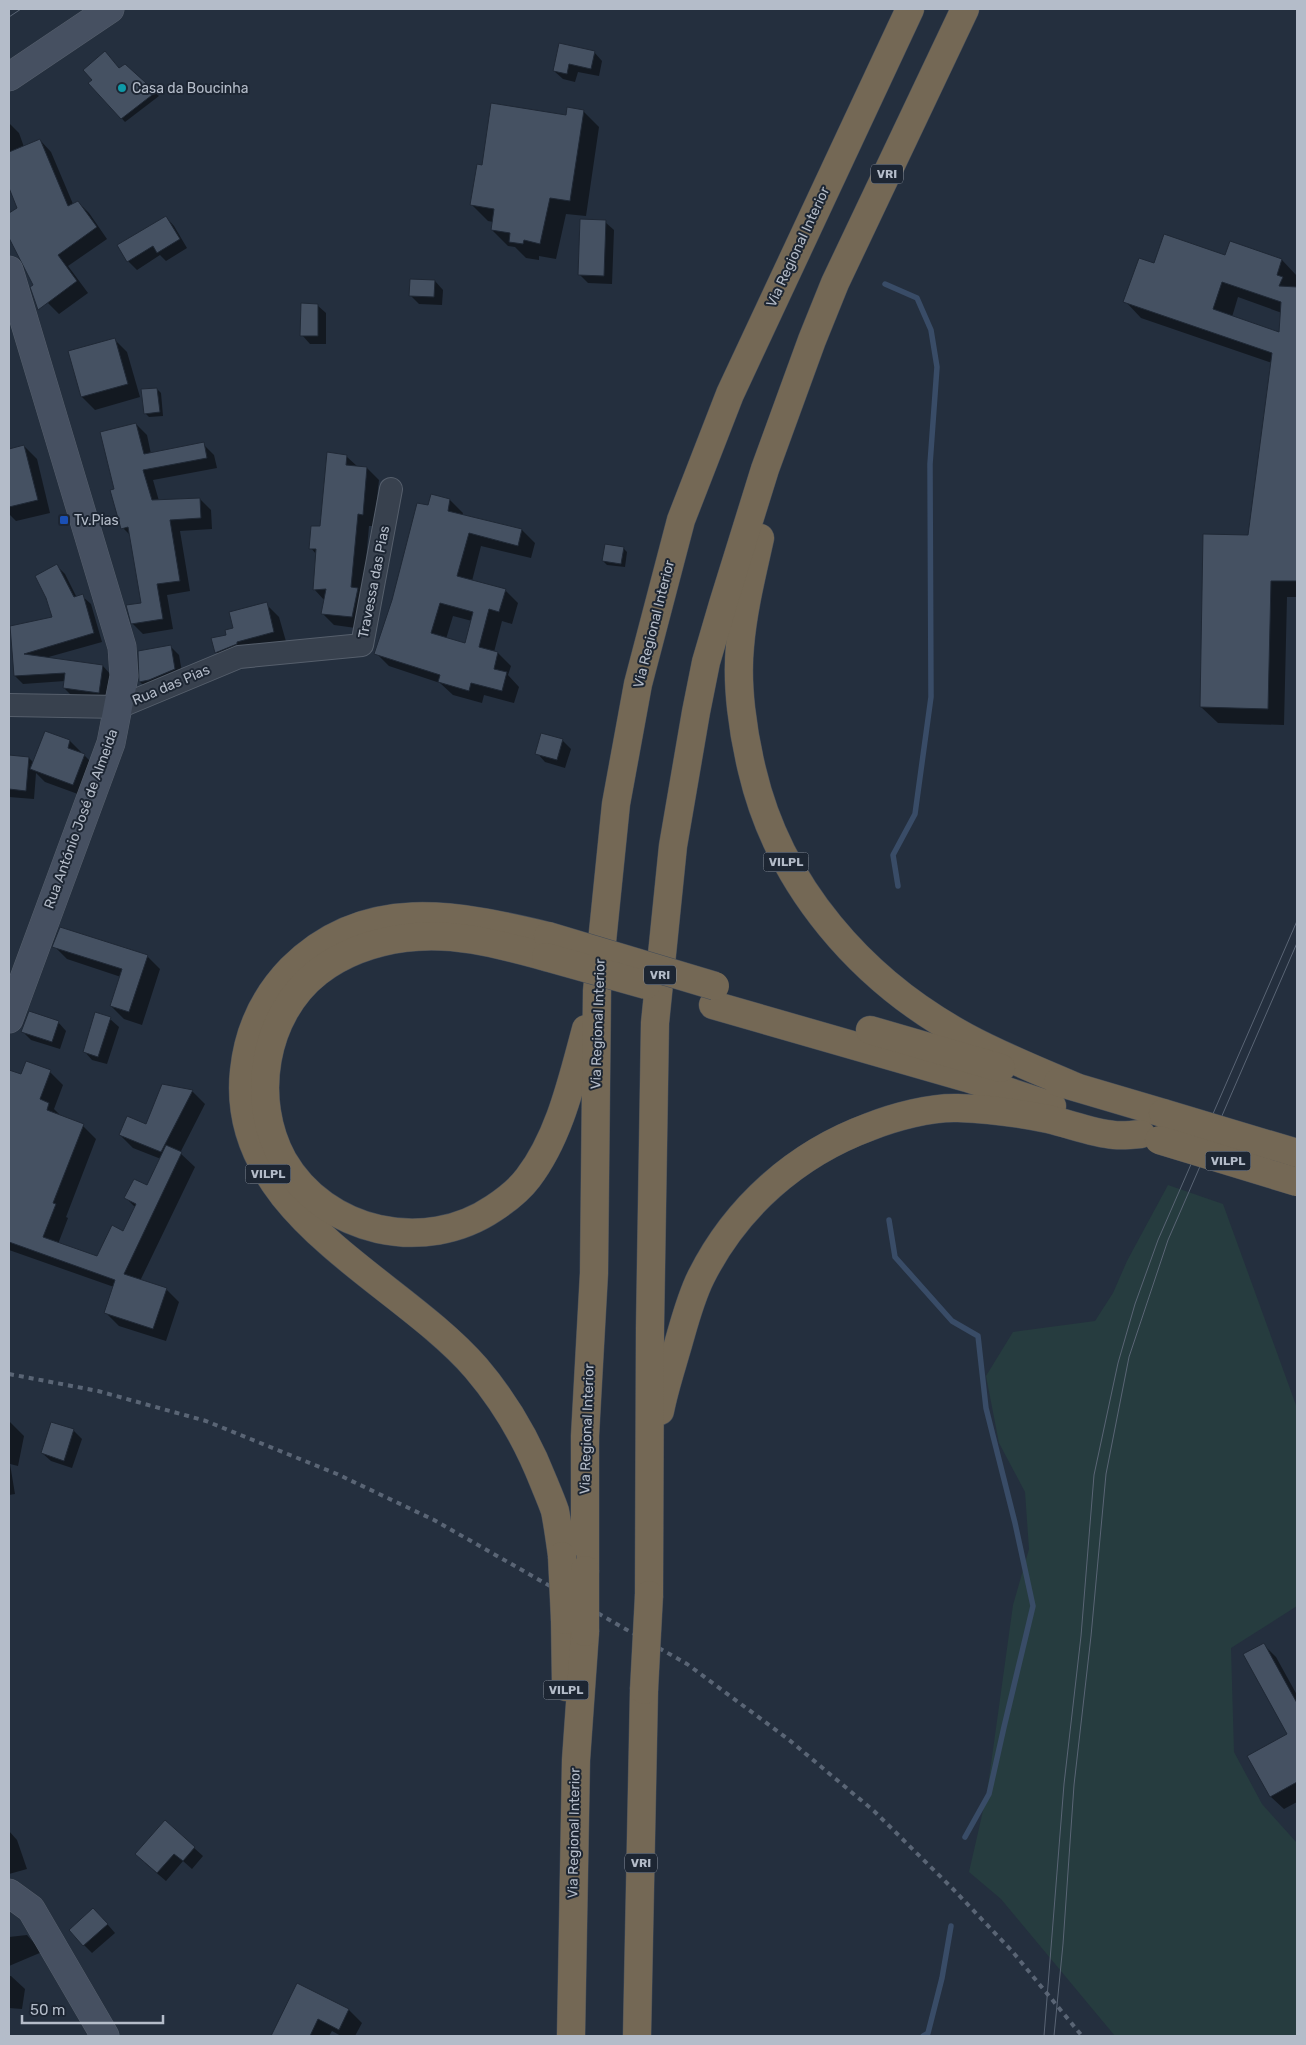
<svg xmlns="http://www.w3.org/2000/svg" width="1306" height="2045" font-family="Rubik,sans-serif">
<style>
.green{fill:#263c3f}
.shadow{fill:#0007;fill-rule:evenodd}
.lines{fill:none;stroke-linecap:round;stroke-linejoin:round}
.stream{stroke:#394c67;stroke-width:5.5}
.building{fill:#455162;stroke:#1f2835;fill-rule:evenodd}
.street-casing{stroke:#565f6c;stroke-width:24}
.secondary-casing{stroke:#565f6c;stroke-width:29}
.highway-casing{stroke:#434c59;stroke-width:29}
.street{stroke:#38414e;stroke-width:22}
.secondary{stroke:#465061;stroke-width:28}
.highway{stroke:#746855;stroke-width:28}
.tram{stroke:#5a6575;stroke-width:1}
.rail{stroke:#5a6575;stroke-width:4;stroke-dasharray:5 5;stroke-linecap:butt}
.highway-bridge-casing{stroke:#434c59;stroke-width:29;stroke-linecap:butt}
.highway-bridge{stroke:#746855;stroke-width:28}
.culture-dot{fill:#0f9aa8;stroke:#1d2633;stroke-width:2}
.transit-dot{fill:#1a4fb4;stroke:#1d2633;stroke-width:2}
.labels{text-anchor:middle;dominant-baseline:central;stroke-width:4;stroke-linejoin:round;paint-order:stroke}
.shield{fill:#1d2633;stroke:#878f9c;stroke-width:1}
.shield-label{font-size:12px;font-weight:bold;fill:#b4bcc9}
.poi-label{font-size:14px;fill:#b4bcc9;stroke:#1d2633;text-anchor:start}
.street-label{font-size:14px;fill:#b4bcc9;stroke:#1d2633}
</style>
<rect width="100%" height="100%" fill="#242f3e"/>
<path class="green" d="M1168 1185 1223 1204 1297 1408V1606L1231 1648 1234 1752 1262 1804 1297 1843V2036H1115L1001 1899 969 1872 987 1793 1013 1605 1029 1549 1025 1492 999 1443 986 1376 1013 1332 1095 1321 1113 1293 1127 1261Z"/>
<g class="shadow">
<path d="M594 52 602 61 599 76 578 72 575 82 563 79 554 71Z"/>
<path d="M125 66 159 96 125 122 90 83Z"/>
<path d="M583 111 599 127 586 216 566 214 556 259 539 256V260L526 258 515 247 508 246 492 230 493 222 488 221 472 205 483 166 567 116Z"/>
<path d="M9 123 19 133 24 147 40 140 51 152 73 204 78 202 89 213 107 239 68 266 88 293 59 314 48 303 41 285 29 274 9 235V214L19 209 9 185Z"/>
<path d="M166 217 174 226 187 248 166 261 160 255 137 270 128 261 119 246Z"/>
<path d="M605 222 614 230 612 284 588 283 580 275Z"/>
<path d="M1231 242 1282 260 1297 276V597H1287L1284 725 1218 723 1201 707 1249 537 1272 363 1141 318 1125 301 1154 265 1226 256ZM1238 297 1282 313 1280 334 1232 317Z"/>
<path d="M435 281 443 290 442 305 419 304 410 295Z"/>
<path d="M317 305 326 313V344H310L302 335Z"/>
<path d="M114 339 127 352 140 397 95 410 82 397Z"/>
<path d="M157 389 161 393 163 416 149 417 145 413Z"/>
<path d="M136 424 147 435 151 454 203 444 214 455 217 468 153 480 159 501 200 499 211 510 212 529 180 531 190 591 167 595 173 629 143 634 132 623 142 604 131 536 123 528 116 490Z"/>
<path d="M24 446 37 459 50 513 16 521 9 514V450Z"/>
<path d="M346 456 358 467 367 468 379 480 374 526H369L363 595V629L334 625 322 613 325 601 314 589 316 554 311 548 321 528Z"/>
<path d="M450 500 463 513 462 516 522 530 535 543 531 558 481 546 472 581 505 590 518 603 512 624 502 621 494 652 498 653 511 666 508 675 519 687 514 703 484 695 482 703 453 695 440 683 389 666 376 653 429 507ZM453 616 472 621 466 644 446 639Z"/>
<path d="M623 548 627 552 625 567 607 565 603 561Z"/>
<path d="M57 566 65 574 77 598 82 596 91 604 102 642 45 658 103 666 111 675 107 701 72 696 64 688 65 681 23 684 15 676 11 627 53 618Z"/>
<path d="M266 604 279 617 287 645 229 665 216 652 235 629Z"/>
<path d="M170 646 179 655 183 678 148 690 140 682Z"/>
<path d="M562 740 571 749 565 768 545 762 537 753Z"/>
<path d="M70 741 97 768 86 797 45 782 36 773 34 799 9 797V757L29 758 34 763Z"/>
<path d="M54 946 147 956 160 969 142 1025 124 1019 111 1006 121 977 67 959Z"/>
<path d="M110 1019 119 1027 107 1064 92 1060 84 1051Z"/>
<path d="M58 1022 66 1031 60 1049 31 1040 23 1032Z"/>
<path d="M12 1072 22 1076 50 1072 63 1085 54 1109 62 1117 83 1126 96 1139 66 1217 68 1218 58 1244 98 1258 124 1232 136 1208 126 1198 147 1187 161 1159 133 1148 120 1135 146 1125 192 1091 205 1104 180 1153 195 1167 140 1281 166 1289 179 1302 166 1341 119 1326 106 1313 114 1287 9 1250V1080Z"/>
<path d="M9 1421 24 1436 18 1466 10 1464 15 1494 9 1495Z"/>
<path d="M52 1423 74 1431 82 1439 72 1468 51 1461 42 1453Z"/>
<path d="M1263 1644 1276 1657 1297 1695V1802L1284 1809 1271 1797 1249 1757 1289 1735Z"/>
<path d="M165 1822 203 1856 192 1869 183 1861 166 1881 145 1863Z"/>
<path d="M9 1831 17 1840 27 1869 9 1874Z"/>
<path d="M102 1918 115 1933 92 1953 84 1945Z"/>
<path d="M27 1935 42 1952 9 1966V1937Z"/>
<path d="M9 1976H11L25 1989 22 2009 9 2008Z"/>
<path d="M297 1985 349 2010 362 2023 355 2036H341L332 2031 329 2036H272Z"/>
</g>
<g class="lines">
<g class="stream">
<path d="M885 284 917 298 931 330 937 367 930 464 931 697 915 814 893 855 898 886"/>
<path d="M889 1220 895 1257 952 1321 978 1336 986 1408 1015 1523 1033 1606 1004 1727 989 1794 965 1837"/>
<path d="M923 2036 928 2033 942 1978 951 1926"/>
</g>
</g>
<g class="building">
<path d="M559 43 595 51 591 69 569 64 567 74 553 71Z"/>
<path d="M105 51 119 68 125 64 156 92 121 119 88 83 92 80 83 70Z"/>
<path d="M491 103 566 115 567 107 584 110 570 201 550 198 540 244 524 240 523 244 509 242 510 233 491 230 494 209 470 205 477 164 482 165Z"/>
<path d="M40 139 68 206 78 201 97 227 58 255 77 281 38 310 30 287 33 285 9 238V213L17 208 9 188V152Z"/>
<path d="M166 216 180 239 157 253 153 246 127 262 117 245Z"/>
<path d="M580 219 606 220 604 276 578 275Z"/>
<path d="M1164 234 1225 255 1230 241 1282 259 1277 275 1283 277 1279 286 1297 287V581H1271L1268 709 1200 707 1203 534 1248 535 1272 353 1123 302 1139 258 1154 263ZM1222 282 1281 302 1279 332 1213 309Z"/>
<path d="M410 279 435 280 434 297 409 296Z"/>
<path d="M301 303 318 304V336H300Z"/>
<path d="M115 338 128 384 81 397 68 351Z"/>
<path d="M157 388 160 412 144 414 141 389Z"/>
<path d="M136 423 144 454 204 442 207 458 143 470 152 500 200 498 201 518 170 520 180 581 157 584 163 619 131 624 126 605 141 603 128 527 121 529 110 490 114 489 100 432Z"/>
<path d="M24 445 38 500 9 507V449Z"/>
<path d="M327 452 347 455 346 465 367 467 363 515 358 514 351 587 358 588 352 617 321 614 326 589 313 590 316 549H309L311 526H320Z"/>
<path d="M431 494 450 499 448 511 522 529 518 546 469 533 457 576 506 589 499 612 489 609 479 647 498 652 494 669 507 672 502 691 471 683 469 691 438 682 440 675 374 654 392 600 417 503 428 505ZM440 603 473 612 465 643 431 633Z"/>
<path d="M605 544 624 547 621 564 602 561Z"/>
<path d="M57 564 74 597 83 594 94 633 24 654 103 665 99 693 63 688 65 673 14 676 10 626 52 617 46 598 35 576Z"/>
<path d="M267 602 274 632 237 642V644L215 653 211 638 226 635 225 630 233 628 229 612Z"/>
<path d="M171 645 175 669 149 680 139 682 138 651Z"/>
<path d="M45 731 70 740 68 748 85 754 73 785 30 769Z"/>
<path d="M541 733 563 739 557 760 535 754Z"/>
<path d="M9 755 29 757 26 791 9 789Z"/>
<path d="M60 927 148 955 129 1012 110 1006 122 969 52 947Z"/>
<path d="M29 1011 59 1021 52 1042 21 1032Z"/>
<path d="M95 1012 111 1017 98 1057 83 1052Z"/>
<path d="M26 1061 51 1070 40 1099 49 1103 47 1110 84 1124 53 1203 56 1204 43 1237 97 1256 112 1225 123 1231 136 1204 124 1198 134 1179 147 1185 166 1145 182 1152 124 1274 167 1288 153 1329 104 1313 115 1280 9 1242V1070L21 1074Z"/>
<path d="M162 1084 193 1090 161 1152 119 1135 127 1116 146 1124Z"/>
<path d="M51 1422 74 1429 64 1461 41 1453Z"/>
<path d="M1264 1643 1297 1703V1782L1270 1797 1247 1756 1287 1734 1243 1654Z"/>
<path d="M165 1820 195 1847 183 1861 174 1854 157 1873 135 1854Z"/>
<path d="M93 1908 108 1924 83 1946 69 1930Z"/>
<path d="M297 1983 349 2009 339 2030 318 2019 310 2036H271Z"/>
</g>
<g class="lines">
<defs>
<path id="street" d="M9 705 119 707 239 657 362 645 391 489"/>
<g id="secondary">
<path d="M9 77 110 9"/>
<path d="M9 270 122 647 124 676 111 743 9 1019"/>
<path d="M9 1893 31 1909 105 2036"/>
</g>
<g id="highway">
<path d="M760 538C752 574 743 610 740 646 736 685 743 733 752 770 779 886 862 981 966 1037 1001 1056 1039 1071 1076 1087"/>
<path d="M548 936C456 914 365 895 291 969 263 998 248 1032 244 1071 229 1213 398 1278 476 1368 505 1402 528 1442 544 1483 548 1493 552 1502 555 1511 558 1526 560 1541 562 1556"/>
<path d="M546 957C501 945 453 931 405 938 374 942 343 953 318 972 263 1015 250 1100 283 1160 325 1233 425 1255 494 1208 506 1200 519 1190 528 1178 560 1136 572 1080 586 1029"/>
<path d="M713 1005 967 1078 1052 1106"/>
<path d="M870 1030 1001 1068"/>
<path d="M1058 1082 1163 1113"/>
<path d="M660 1411C664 1390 671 1369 677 1348 684 1324 690 1299 701 1277 736 1207 796 1154 869 1127 894 1117 931 1107 958 1108 988 1109 1019 1113 1048 1119 1070 1124 1092 1133 1114 1135 1123 1136 1132 1135 1141 1134"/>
<path d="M585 1570V1436L594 1273 597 991 616 804 638 684 681 520 730 394 910 9"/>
<path d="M649 1595 650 1328 655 1023 673 846 696 712 706 662 723 604 765 469 812 340 835 283 965 9"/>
<path d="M565 1620 566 1687"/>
<path d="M571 2036 576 1760 585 1632"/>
<path d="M637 2036 644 1690"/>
</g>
</defs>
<use href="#street" class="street-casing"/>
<use href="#secondary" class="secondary-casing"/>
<use href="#highway" class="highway-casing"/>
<use href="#street" class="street"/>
<use href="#secondary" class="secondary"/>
<use href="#highway" class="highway"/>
<g class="tram">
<path d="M9 17 21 9"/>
<path d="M1044 2036 1064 1784 1081 1636 1094 1475 1118 1363 1135 1304 1158 1240 1297 921"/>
<path d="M1054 2036 1063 1944 1074 1785 1091 1636 1106 1474 1129 1357 1168 1240 1297 943"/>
</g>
<path class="rail" d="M9 1374 98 1391 206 1421 337 1474 434 1520 687 1664 788 1739 874 1811 953 1889 1012 1951 1082 2036"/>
<defs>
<g id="highway-bridge">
<path d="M548 936 715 986"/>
<path d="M546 957 646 985"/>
<path d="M1163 1113 1297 1153"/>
<path d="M1159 1140 1297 1182"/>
<path d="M562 1556 565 1620"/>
<path d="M585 1570V1632"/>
<path d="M644 1690 649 1595"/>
</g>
</defs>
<use href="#highway-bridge" class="highway-bridge-casing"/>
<use href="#highway-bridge" class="highway-bridge"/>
</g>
<circle class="culture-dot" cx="122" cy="88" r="5"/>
<rect class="transit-dot" x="59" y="515" width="10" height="10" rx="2.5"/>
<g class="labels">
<g class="shield">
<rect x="871" y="164.5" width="32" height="19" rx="4"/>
<rect x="763.5" y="852.5" width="45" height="19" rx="4"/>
<rect x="644" y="965.5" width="32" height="19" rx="4"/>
<rect x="1205.5" y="1151.5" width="45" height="19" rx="4"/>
<rect x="245.5" y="1164.5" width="45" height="19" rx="4"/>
<rect x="543.5" y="1680.5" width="45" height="19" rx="4"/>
<rect x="625" y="1853.5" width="32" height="19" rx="4"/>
</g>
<g class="shield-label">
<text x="887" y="174">VRI</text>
<text x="786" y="862">VILPL</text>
<text x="660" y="975">VRI</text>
<text x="1228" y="1161">VILPL</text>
<text x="268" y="1174">VILPL</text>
<text x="566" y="1690">VILPL</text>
<text x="641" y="1863">VRI</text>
</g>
<g class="poi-label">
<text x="132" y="88">Casa da Boucinha</text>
<text x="74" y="520">Tv.Pias</text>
</g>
<g class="street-label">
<text transform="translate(798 247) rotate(-65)">Via Regional Interior</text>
<text transform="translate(374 582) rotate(-79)">Travessa das Pias</text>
<text transform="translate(654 624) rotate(-76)">Via Regional Interior</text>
<text transform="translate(171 685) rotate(-23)">Rua das Pias</text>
<text transform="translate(81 819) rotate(-70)">Rua António José de Almeida</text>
<text transform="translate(598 1024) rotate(-88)">Via Regional Interior</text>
<text transform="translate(587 1429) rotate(-88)">Via Regional Interior</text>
<text transform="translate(574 1833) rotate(-89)">Via Regional Interior</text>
</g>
</g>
<rect width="1306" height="2045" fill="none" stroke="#b4bcc9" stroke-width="20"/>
<path d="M22 2015v8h141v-8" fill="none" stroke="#b4bcc9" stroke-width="2.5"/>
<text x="30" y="2015" font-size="15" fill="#b4bcc9" stroke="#1d2633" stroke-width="4" paint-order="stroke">50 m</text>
</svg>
